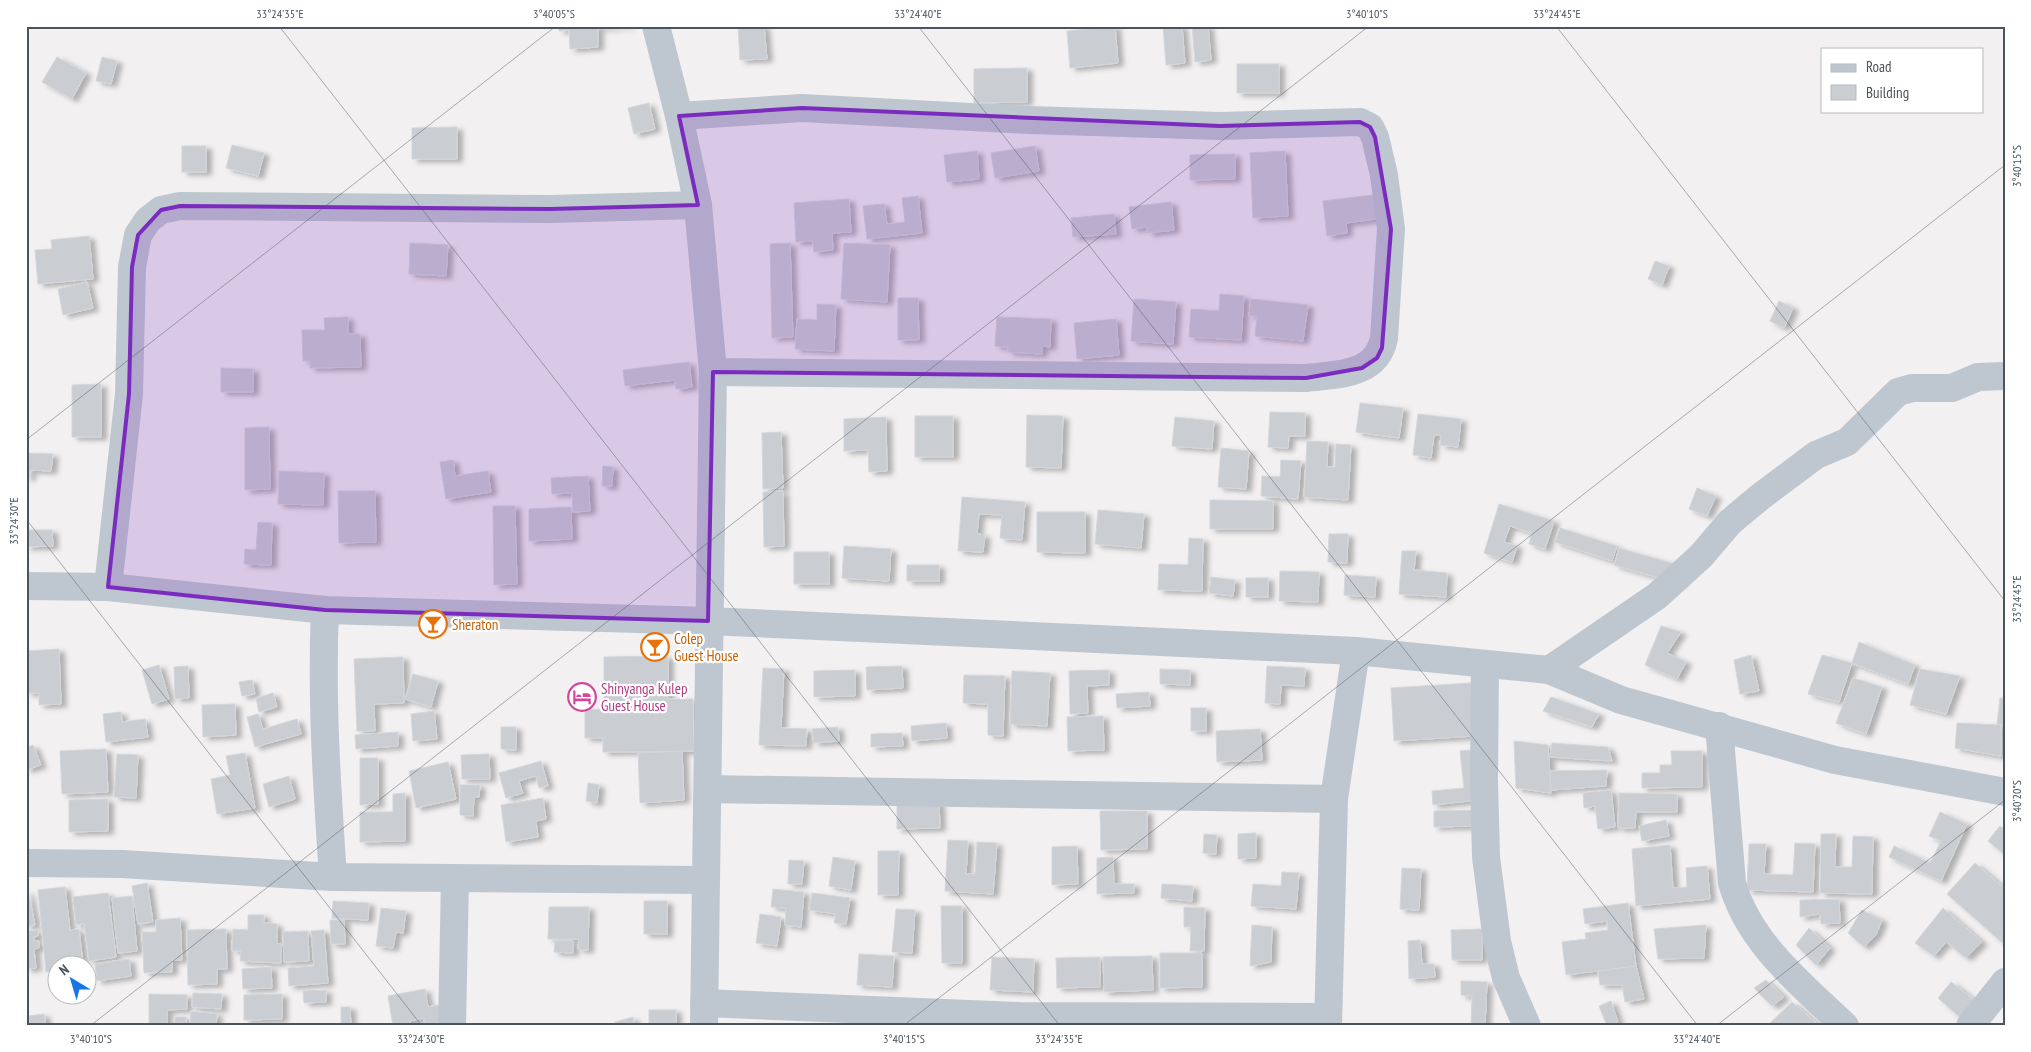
<svg xmlns="http://www.w3.org/2000/svg" width="2031" height="1052" font-family="'PT Sans Narrow',sans-serif">
<style>
.building{fill:#cacdd2;stroke:#d4d6db;filter:url(#shadow)}
.lines{fill:none;stroke-linecap:round;stroke-linejoin:round}
.minor{stroke:#bec7cf;stroke-width:28}
.marked{fill:#7b2cbf;fill-opacity:0.2;stroke:#7b2cbf;stroke-width:4;stroke-linejoin:round}
.ticks{fill:none;stroke:#48545e;stroke-width:1;stroke-opacity:0.45}
.labels{text-anchor:middle;dominant-baseline:central;stroke-width:4.5;stroke-linejoin:round;paint-order:stroke}
.food-label{font-size:15px;fill:#c56008;stroke:#fff;text-anchor:start}
.hotel-label{font-size:15px;fill:#b23c85;stroke:#fff;text-anchor:start}
.neatline{fill:none;stroke:#48545e;stroke-width:2}
.ticks-label{font-size:12px;text-anchor:middle;fill:#48545e}
</style>
<defs>
<filter id="shadow"><feDropShadow dx="5.5" dy="3" stdDeviation="2.5" flood-color="#0004"/></filter>
</defs>
<rect width="100%" height="100%" fill="#f2f0f0"/>
<g class="building">
<path d="M559 26H629L598 28V47L570 49 569 30 559 31Z"/>
<path d="M738 26H764L767 59 740 60Z"/>
<path d="M1115 26 1118 63 1070 68 1067 31Z"/>
<path d="M1163 26H1182L1185 63 1166 65Z"/>
<path d="M1192 26H1208L1211 60 1195 62Z"/>
<path d="M57 57 86 73 72 99 42 82Z"/>
<path d="M102 57 117 61 111 84 96 81Z"/>
<rect x="1237" y="64" width="42" height="29"/>
<path d="M1027 68V102L974 103V69Z"/>
<path d="M649 103 655 129 634 134 628 108Z"/>
<path d="M457 127V159H412V128Z"/>
<path d="M232 145 264 153 258 176 226 168Z"/>
<rect x="182" y="146" width="24" height="26"/>
<path d="M1035 146 1039 171 995 178 991 153Z"/>
<path d="M977 151 979 179 947 182 944 155Z"/>
<path d="M1285 151 1288 216 1253 218 1250 153Z"/>
<path d="M1235 154V179L1190 180V155Z"/>
<path d="M1373 195 1376 219 1346 223 1347 233 1327 236 1323 201Z"/>
<path d="M918 196 922 233 867 239 863 206 884 204 887 224 905 222 902 198Z"/>
<path d="M849 199 851 232 832 233 833 250 814 252 813 241 796 242 794 203Z"/>
<path d="M1171 202 1174 230 1148 233 1147 227 1132 229 1129 207Z"/>
<path d="M1114 214 1116 234 1073 237 1071 218Z"/>
<path d="M89 236 93 279 38 284 35 250 52 249 51 240Z"/>
<path d="M410 243 448 245 446 276 409 274Z"/>
<path d="M790 243 793 337 772 338 770 244Z"/>
<path d="M844 243 890 245 887 302 841 299Z"/>
<path d="M1655 261 1669 266 1662 285 1648 279Z"/>
<path d="M87 282 93 308 63 315 58 289Z"/>
<path d="M1220 294 1244 296 1241 340 1189 337 1191 309 1219 311Z"/>
<path d="M898 298H918L919 340H898Z"/>
<path d="M1134 299 1176 302 1173 344 1131 341Z"/>
<path d="M1251 299 1308 305 1303 341 1255 336 1257 316H1249Z"/>
<path d="M1779 301 1793 308 1784 328 1770 321Z"/>
<path d="M817 304 836 305 834 351 795 349 797 319 817 320Z"/>
<path d="M348 317V334H360L361 367 310 368V361H303L302 330H325L324 318Z"/>
<path d="M997 317 1051 319 1050 347 1042 346V354L1008 352V347L995 346Z"/>
<path d="M1116 319 1119 355 1077 359 1074 323Z"/>
<path d="M689 362 692 387 676 389 675 380 625 386 623 370Z"/>
<path d="M221 368 253 369V392H221Z"/>
<path d="M101 384V437H72V385Z"/>
<path d="M1360 403 1403 408 1399 438 1356 432Z"/>
<path d="M1270 412 1305 413V436H1289L1288 448 1268 447Z"/>
<path d="M1418 414 1461 419 1458 447 1440 445 1441 435H1434L1431 458 1413 455Z"/>
<path d="M1027 415 1063 416 1061 468 1026 467Z"/>
<rect x="915" y="416" width="38" height="41"/>
<path d="M886 417 887 471 869 472 868 450 844 451V419Z"/>
<path d="M1175 417 1214 421 1212 449 1172 446Z"/>
<path d="M269 427 270 489 245 490V428Z"/>
<path d="M781 432 783 488 763 489 762 433Z"/>
<path d="M1307 441 1328 442 1327 467H1335L1336 444 1351 445 1348 500 1304 497Z"/>
<path d="M1221 448 1249 451 1246 489 1218 487Z"/>
<path d="M26 453 53 454 51 471 30 470V478H26Z"/>
<path d="M453 460 455 476 488 471 491 492 446 499 440 462Z"/>
<path d="M1281 460 1301 461 1298 499 1261 496 1262 476 1280 477Z"/>
<path d="M603 466 613 467 612 486H602Z"/>
<path d="M279 471 324 473 323 505 278 504Z"/>
<path d="M588 476 590 511 573 512 572 493 552 494 551 478Z"/>
<path d="M1697 488 1716 496 1707 516 1689 509Z"/>
<path d="M338 491H375L376 542 339 543Z"/>
<path d="M783 491 784 546 764 547 763 492Z"/>
<path d="M962 497 1025 502 1022 540 1000 538 1002 515 979 514 977 534 985 535 983 552 958 551Z"/>
<path d="M1210 500 1273 501V529H1210Z"/>
<path d="M1499 504 1554 521 1545 549 1529 544 1532 533 1510 526 1504 542 1517 546 1512 562 1484 553Z"/>
<path d="M493 506H515L517 584 494 585Z"/>
<path d="M571 507 572 539 529 541V509Z"/>
<path d="M1098 510 1144 514 1141 548 1095 544Z"/>
<path d="M1037 512H1085V553L1037 552Z"/>
<path d="M258 522 272 523 271 565 244 564 245 549 256 550Z"/>
<path d="M1560 528 1617 546 1612 561 1555 542Z"/>
<path d="M26 530H52L53 546 26 547Z"/>
<path d="M1329 534H1348L1347 563 1328 562Z"/>
<path d="M1189 538 1203 539 1202 591 1158 590 1159 564 1188 565Z"/>
<path d="M844 546 891 549 889 581 842 578Z"/>
<path d="M1619 548 1685 567 1680 584 1614 565Z"/>
<path d="M1402 551H1416L1414 570 1447 573 1446 597 1399 594Z"/>
<rect x="794" y="552" width="35" height="32"/>
<rect x="907" y="565" width="32" height="16"/>
<path d="M1280 571 1319 572 1318 602 1279 601Z"/>
<path d="M1345 575 1376 577 1375 597 1344 595Z"/>
<path d="M1211 577 1235 580 1233 596 1209 593Z"/>
<rect x="1246" y="578" width="22" height="19"/>
<path d="M1661 626 1681 632 1667 653 1686 662 1677 679 1645 665Z"/>
<path d="M1859 642 1915 665 1908 684 1852 663Z"/>
<path d="M59 649 61 704 39 705V693H27L26 651Z"/>
<path d="M1751 655 1759 691 1740 694 1734 660Z"/>
<path d="M1822 655 1852 663 1839 702 1808 694Z"/>
<path d="M668 656V699H693L694 751 603 752V738H585V710L604 709V657Z"/>
<path d="M403 657 404 703 374 704 375 731H357L354 659Z"/>
<path d="M159 665 169 699 152 704 142 670Z"/>
<path d="M188 666 189 698 175 699 174 667Z"/>
<path d="M902 666 903 688 867 690 866 667Z"/>
<path d="M1267 666 1305 668 1304 686 1281 685 1280 704 1265 703Z"/>
<path d="M763 668 784 669 781 728 807 729 806 746 759 745Z"/>
<path d="M1160 669 1190 670V685L1160 684Z"/>
<path d="M1920 669 1960 676 1946 714 1910 705Z"/>
<path d="M855 670V696L814 697V671Z"/>
<path d="M1109 670V685L1087 686 1088 713 1070 714 1069 671Z"/>
<path d="M1012 671 1050 673 1047 726 1010 724Z"/>
<path d="M413 674 438 681 431 707 405 699Z"/>
<path d="M964 675 1005 676 1003 736 988 735V704L963 703Z"/>
<path d="M1853 678 1882 687 1866 734 1836 723Z"/>
<path d="M252 680 255 694 242 696 239 682Z"/>
<path d="M1471 683 1474 736 1394 741 1391 688Z"/>
<path d="M1149 692 1150 706 1117 708 1116 694Z"/>
<path d="M273 693 277 707 259 712 256 698Z"/>
<path d="M1551 697 1599 714 1592 727 1543 711Z"/>
<path d="M2000 698H2005V726L1997 724Z"/>
<path d="M235 704 236 735 203 737 202 705Z"/>
<rect x="1191" y="708" width="15" height="23"/>
<path d="M434 711 437 739 413 741 411 714Z"/>
<path d="M121 712 122 722 145 719 148 737 106 742 103 714Z"/>
<path d="M258 714 263 729 297 719 301 734 255 747 247 717Z"/>
<path d="M1103 716 1104 750 1068 751 1067 717Z"/>
<path d="M946 723 947 738 912 741 911 726Z"/>
<path d="M1957 723 2001 725V756L1955 748Z"/>
<path d="M501 727H516V750L501 749Z"/>
<path d="M838 727 839 741 814 743 812 729Z"/>
<path d="M1260 729 1262 760 1217 762 1216 731Z"/>
<path d="M398 732V746L356 749 355 735Z"/>
<path d="M902 733 903 746 871 747V734Z"/>
<path d="M1514 741 1548 745 1551 793 1516 788Z"/>
<path d="M1552 743 1608 747 1612 761 1550 757Z"/>
<path d="M33 745 41 765 26 770V748Z"/>
<path d="M106 749 108 792 62 794 60 751Z"/>
<path d="M1473 750 1477 800 1433 805 1432 791 1464 788 1460 751Z"/>
<path d="M682 751 684 800 640 803 638 753Z"/>
<path d="M1671 751H1702V787L1642 788V773H1660V765H1672Z"/>
<path d="M245 753 255 808 217 814 211 779 230 775 226 756Z"/>
<path d="M117 754 138 755 136 798 114 797Z"/>
<path d="M489 754 490 779H462L461 755Z"/>
<path d="M360 758H378V804L360 805Z"/>
<path d="M541 761 548 786 539 788 536 776 519 781 523 793 506 798 499 773Z"/>
<path d="M448 762 456 799 416 808 409 771Z"/>
<path d="M1607 770 1606 786 1551 790 1550 771Z"/>
<path d="M289 776 295 799 269 807 263 784Z"/>
<path d="M588 783 599 785 597 803 586 801Z"/>
<path d="M460 785H480L479 797H474L473 816 460 815Z"/>
<path d="M1611 790 1615 827 1598 829 1595 806 1584 808 1583 793Z"/>
<path d="M405 793V841L360 842V812H393V794Z"/>
<path d="M1619 793 1677 794V812H1636L1635 828H1618Z"/>
<path d="M543 798 546 819 536 821 538 837 506 842 501 805Z"/>
<path d="M108 799V831L69 832V800Z"/>
<path d="M939 801 940 828 897 829V802Z"/>
<path d="M1475 810 1476 826 1434 827V811Z"/>
<path d="M1100 811H1147V849L1101 850Z"/>
<path d="M1940 812 1967 824 1941 881 1889 857 1894 846 1930 863 1941 841 1929 836Z"/>
<path d="M1666 820 1669 836 1642 841 1639 826Z"/>
<path d="M2000 826 2005 830V855L1988 841Z"/>
<path d="M1256 833V858L1238 859V834Z"/>
<path d="M1204 834 1217 835 1216 854 1203 853Z"/>
<path d="M1821 834H1836L1835 867H1852L1853 836 1873 837 1872 894 1820 893Z"/>
<path d="M948 840 968 841 966 874H975L977 842 997 843 993 894 945 891Z"/>
<path d="M1795 843 1815 844 1813 892 1747 890 1749 844H1766L1764 874 1793 875Z"/>
<path d="M1670 845 1673 888 1687 887 1686 868 1707 866 1710 899 1636 906 1632 849Z"/>
<path d="M1077 846 1078 884 1052 885V847Z"/>
<path d="M878 851H899L898 895H878Z"/>
<path d="M833 857 855 861 851 890 829 886Z"/>
<path d="M1113 857 1114 884H1134V893L1097 894V858Z"/>
<path d="M789 860 804 861 802 884H788Z"/>
<path d="M1975 863 2005 889V945L1947 894Z"/>
<path d="M1402 868 1421 869 1419 910 1400 909Z"/>
<path d="M1282 872 1299 873 1296 909 1251 906 1253 884 1281 886Z"/>
<path d="M147 883 153 922 138 924 132 886Z"/>
<path d="M1162 884 1193 886 1192 901 1161 898Z"/>
<path d="M65 887 70 930 79 929 83 964H58V970L46 972 38 890Z"/>
<path d="M773 889 804 892 801 927 785 925 786 908 771 907Z"/>
<path d="M28 891 35 925 26 927V892Z"/>
<path d="M108 893 116 957 89 961 84 923 76 925 73 897Z"/>
<path d="M812 893 850 898 846 924 834 923 836 914 809 910Z"/>
<path d="M132 896 137 951 118 953 112 898Z"/>
<path d="M1839 899 1840 923 1821 924 1820 914 1800 917V900Z"/>
<path d="M333 901 369 903 368 920 332 918Z"/>
<rect x="644" y="901" width="23" height="33"/>
<path d="M1628 903 1636 966 1566 975 1562 942 1586 939 1585 933 1608 930 1607 921 1585 924 1583 909Z"/>
<path d="M941 906H962V963H942Z"/>
<path d="M549 907H589L588 950 578 949 579 939H548Z"/>
<path d="M1184 907 1205 908 1204 951H1190L1191 927H1184Z"/>
<path d="M381 908 406 911 403 933 396 932 393 948 376 946Z"/>
<path d="M1943 908 1982 942 1966 958 1946 942 1934 956 1915 943Z"/>
<path d="M896 909 915 910 912 953 892 952Z"/>
<path d="M1862 910 1882 920 1876 935 1864 947 1848 933Z"/>
<path d="M760 914 781 917 777 946 756 943Z"/>
<path d="M248 915H264V923L277 924V944H281V963L240 961 241 951H232L233 929 248 930Z"/>
<path d="M180 918 182 960H172V972L144 973 142 932H156V920Z"/>
<path d="M330 920H344L345 944H331Z"/>
<path d="M1252 925 1272 927 1271 962 1250 966Z"/>
<path d="M1706 925 1704 958 1658 959 1654 929Z"/>
<path d="M1809 928 1830 948 1816 965 1796 945Z"/>
<path d="M226 929 227 969H217V984L188 985 187 930Z"/>
<path d="M1482 929V960H1452L1451 930Z"/>
<path d="M38 930V936L34 937V941H39V948L34 949 36 968 26 969V931Z"/>
<path d="M324 930 328 983 289 986 288 968 314 966 311 931Z"/>
<path d="M308 931 309 961 284 962 283 932Z"/>
<path d="M1420 940 1422 964H1434L1435 977 1409 979 1408 941Z"/>
<path d="M555 941H573V953L554 952Z"/>
<path d="M1160 953H1202V987L1160 988Z"/>
<path d="M859 954 894 956 892 987 857 985Z"/>
<path d="M1152 956 1153 990 1104 992 1103 957Z"/>
<path d="M992 957 1034 959 1033 992 990 990Z"/>
<path d="M1100 957V987L1057 988 1056 958Z"/>
<path d="M129 959 131 976 97 981 95 964Z"/>
<path d="M1636 966 1644 999 1625 1002 1622 985H1600L1598 971Z"/>
<path d="M271 967 272 988 243 989 242 969Z"/>
<path d="M1766 980 1784 997 1772 1006 1754 988Z"/>
<path d="M1461 981 1487 982 1485 1026H1471L1472 996 1461 995Z"/>
<path d="M1951 982 1978 1003 1963 1020 1938 998Z"/>
<path d="M425 989 428 1007 438 1005 442 1026H425L424 1018 410 1021 411 1026H393L388 996Z"/>
<path d="M326 990V1002L304 1003 303 991Z"/>
<path d="M193 993 222 994 221 1009 192 1007Z"/>
<path d="M149 994 187 995V1009L167 1010V1026H149Z"/>
<path d="M282 994V1019L244 1020V995Z"/>
<path d="M1611 1001 1618 1022 1607 1026 1599 1006Z"/>
<path d="M1792 1002 1820 1026H1767Z"/>
<path d="M341 1007H350L351 1026H341Z"/>
<rect x="649" y="1010" width="27" height="16"/>
<path d="M191 1011 217 1014 216 1026H190Z"/>
<path d="M44 1014 46 1026H30L29 1016Z"/>
<rect x="175" y="1017" width="11" height="9"/>
<path d="M633 1017 635 1026H616L615 1022Z"/>
</g>
<g class="lines">
<g class="minor">
<path d="M656 26 679 116 698 205 713 372 704 1026"/>
<path d="M679 116 802 108 1029 120 1220 126 1360 122 1370 127 1375 137 1384 175 1391 229 1384 338C1377 376 1337 374 1306 378L713 372"/>
<path d="M26 586 108 587 325 610 708 621 1356 651 1549 670 1621 700 1835 760 2005 792"/>
<path d="M108 587 129 394 132 267 138 235 148 220 161 210 180 206 550 209 698 205"/>
<path d="M325 610C321 700 327 787 333 877"/>
<path d="M1485 665 1484 782 1486 857 1497 941 1506 978 1527 1026"/>
<path d="M1549 670 1657 596 1701 556 1730 522 1760 497 1816 455 1847 442 1898 392 1912 388H1952L1978 377 2005 376"/>
<path d="M1719 726 1732 883C1749 943 1801 984 1845 1026"/>
<path d="M708 789 1334 799"/>
<path d="M26 863 122 864 333 877 705 880"/>
<path d="M704 1003 1019 1016 1328 1017"/>
<path d="M452 1026 455 879"/>
<path d="M1328 1026 1334 799 1356 651"/>
<path d="M1970 1026 2005 982"/>
</g>
</g>
<path class="marked" d="M802 108 1220 126 1360 122 1370 127 1375 137 1391 229 1382 348 1377 358 1362 368 1306 378 713 372 708 621 325 610 108 587 129 394 132 267 138 235 161 210 180 206 550 209 698 205 679 116Z"/>
<path class="ticks" d="M279 26 1060 1026M918 26 1698 1026M1556 26 2005 601M26 440 556 26M26 519 422 1026M90 1026 1369 26M903 1026 2005 165M1716 1026 2005 800"/>
<defs>
<symbol id="bar-ring" viewBox="-11 -11 22 22"><circle r="9.5" fill="#fff" stroke="#e8710a" stroke-width="1.5"/><path d="M-6-5H6L.8 .8V4.5H3.5V6h-7V4.5H-.8V.8Z" fill="#e8710a"/></symbol>
<symbol id="hotel-ring" viewBox="-11 -11 22 22"><circle r="9.5" fill="#fff" stroke="#d1479c" stroke-width="1.5"/><path d="M-6-4.5h1.5V1H6V5H4.5V3h-9V5H-6ZM-4 0a1.8 1.8 0 1 1 3.6 0ZM.5 0V-2.5h3Q6-2.5 6 0Z" fill="#d1479c"/></symbol>
</defs>
<g fill-rule="evenodd">
<use href="#bar-ring" x="417" y="608" width="32" height="32"/>
<use href="#bar-ring" x="639" y="631" width="32" height="32"/>
<use href="#hotel-ring" x="566" y="681" width="32" height="32"/>
</g>
<g class="labels">
<g class="food-label">
<text x="452" y="624">Sheraton</text>
<text x="674" y="638">Colep<tspan x="674" dy="17">Guest House</tspan></text>
</g>
<g class="hotel-label">
<text x="601" y="688">Shinyanga Kulep<tspan x="601" dy="17">Guest House</tspan></text>
</g>
</g>
<rect width="2031" height="1052" fill="none" stroke="#ffffff" stroke-width="55"/>
<rect x="1821" y="48" width="162" height="65" fill="#ffffff" stroke="#b6bbbf"/>
<rect x="1831" y="64" width="25" height="8" fill="#bec7cf" stroke="#b6bbbf"/>
<text x="1866" y="72" font-size="15" fill="#48545e">Road</text>
<rect x="1831" y="85" width="25" height="15" fill="#cacdd2" stroke="#b6bbbf"/>
<text x="1866" y="98" font-size="15" fill="#48545e">Building</text>
<g transform="translate(72 980) rotate(322)"><circle r="24" fill="#ffffff" stroke="#b6bbbf"/>
<path d="M0-4L9 19L0 12L-9 19Z" fill="#1875e4"/>
<text y="-8" font-size="14" font-weight="bold" text-anchor="middle" fill="#48545e">N</text>
</g>
<rect x="28" y="28" width="1976" height="996" class="neatline"/>
<g class="ticks-label">
<text x="280" y="18">33°24'35"E</text>
<text x="554" y="18">3°40'05"S</text>
<text x="918" y="18">33°24'40"E</text>
<text x="1367" y="18">3°40'10"S</text>
<text x="1557" y="18">33°24'45"E</text>
<text transform="translate(2017 166) rotate(-90)" y="4">3°40'15"S</text>
<text transform="translate(14 521) rotate(-90)" y="4">33°24'30"E</text>
<text transform="translate(2017 599) rotate(-90)" y="4">33°24'45"E</text>
<text transform="translate(2017 801) rotate(-90)" y="4">3°40'20"S</text>
<text x="91" y="1043">3°40'10"S</text>
<text x="421" y="1043">33°24'30"E</text>
<text x="904" y="1043">3°40'15"S</text>
<text x="1059" y="1043">33°24'35"E</text>
<text x="1697" y="1043">33°24'40"E</text>
</g>
</svg>
